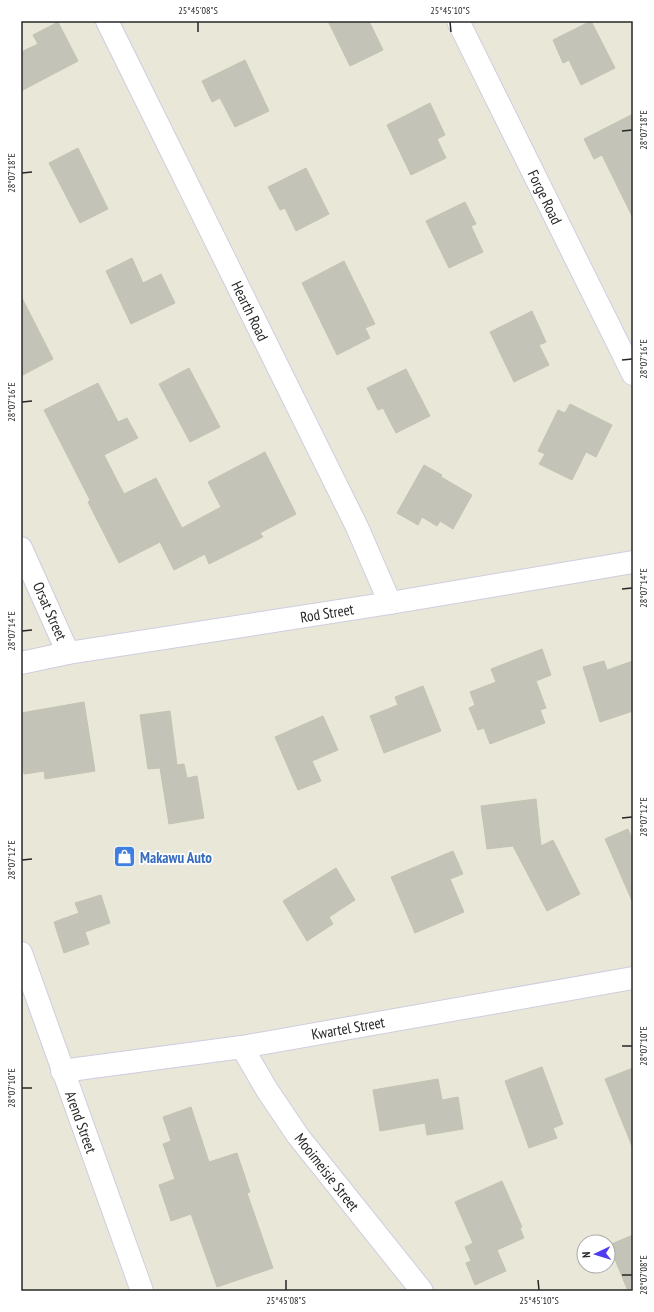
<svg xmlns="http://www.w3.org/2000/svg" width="654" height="1312" font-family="'PT Sans Narrow',sans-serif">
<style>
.building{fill:#c4c3b8;stroke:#c4c3b2}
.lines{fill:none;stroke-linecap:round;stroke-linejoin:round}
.street-casing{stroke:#cfcde0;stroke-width:24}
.street{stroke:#fff;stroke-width:22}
.ticks{fill:none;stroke:#272727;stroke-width:1.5}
.labels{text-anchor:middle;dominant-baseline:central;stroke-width:3.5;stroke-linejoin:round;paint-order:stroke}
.street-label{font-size:15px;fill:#272727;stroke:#fff}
.shop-label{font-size:15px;font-weight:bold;fill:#366cbe;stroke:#fff;text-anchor:start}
.neatline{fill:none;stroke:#272727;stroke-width:1.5}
.ticks-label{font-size:10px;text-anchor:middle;fill:#272727}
</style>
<rect width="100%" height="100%" fill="#e9e7d8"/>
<g class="building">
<path d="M328 21H369L383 50 350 66Z"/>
<path d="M591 21 615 68 581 85 569 60 563 63 553 40Z"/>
<path d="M58 22 78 61 21 91V52L38 44 33 35Z"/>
<path d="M245 60 269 111 235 127 220 98 212 102 202 81Z"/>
<path d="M430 103 445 135 437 139 446 158 411 175 387 125Z"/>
<path d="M633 114V218L602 155 594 159 584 139Z"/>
<path d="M78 148 108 209 80 223 49 163Z"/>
<path d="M306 168 329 214 296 231 285 208 280 210 268 187Z"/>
<path d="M465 202 476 224 471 226 483 252 449 268 426 221Z"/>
<path d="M132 258 143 283 161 274 175 303 131 324 106 271Z"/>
<path d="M344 261 375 324 365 328 370 338 337 355 302 283Z"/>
<path d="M21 296 53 359 21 376Z"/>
<path d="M532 311 546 342 539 345 549 365 514 382 490 332Z"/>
<path d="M189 368 220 427 190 442 159 384Z"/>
<path d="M406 369 430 416 396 433 383 408 378 410 367 388Z"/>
<path d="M98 383 118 422 127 418 138 438 104 455 124 494 156 478 182 528 221 507 208 482 265 452 296 514 260 533 263 537 209 564 205 554 174 570 160 542 119 563 88 502 90 500 44 410Z"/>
<path d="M570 404 612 425 596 457 586 452 572 480 539 464 545 454 538 451 558 410 565 413Z"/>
<path d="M424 465 442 475 441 477 472 495 453 529 440 521 437 526 422 517 418 525 397 513Z"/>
<path d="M542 649 551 675 536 681 546 708 540 710 545 723 490 744 484 728 478 730 469 708 475 705 470 692 496 682 491 669Z"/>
<path d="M604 661 607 670 633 661V711L600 722 583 667Z"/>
<path d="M423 686 441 731 384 753 370 716 398 705 395 697Z"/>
<path d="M84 702 95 771 45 779 44 771 24 774 21 756V713Z"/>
<path d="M170 711 177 765 184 764 187 778 197 776 204 818 169 824 160 768 148 769 140 715Z"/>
<path d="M323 716 338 750 312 761 321 781 298 790 275 737Z"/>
<path d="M536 799 541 846 553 840 580 894 547 911 513 846 487 849 481 806Z"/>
<path d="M628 829 633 841V903L605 839Z"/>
<path d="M453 851 463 874 450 879 464 912 415 933 391 877Z"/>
<path d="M336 868 355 900 329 917 333 924 307 941 283 901Z"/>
<path d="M101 895 110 923 85 932 84 929 89 944 64 953 54 922 79 913 75 903Z"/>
<path d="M542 1067 563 1124 553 1128 557 1138 529 1148 505 1081Z"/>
<path d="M633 1068V1146H632L605 1079Z"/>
<path d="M438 1079 442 1100 458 1097 463 1129 427 1135 425 1123 380 1131 373 1090Z"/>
<path d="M191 1107 209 1162 237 1153 250 1192 247 1193 273 1268 217 1287 191 1214 171 1221 159 1185 175 1179 163 1144 171 1141 163 1117Z"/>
<path d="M502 1181 522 1227 520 1228 524 1238 497 1250 506 1271 475 1285 466 1263 471 1261 465 1247 473 1243 455 1202Z"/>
<path d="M633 1235V1291H628L609 1245Z"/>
</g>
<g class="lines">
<defs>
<g id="street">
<path d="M107 21 357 527 390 603"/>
<path d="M458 21 633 374"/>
<path d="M21 548 68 653"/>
<path d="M21 663 68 653 390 603 633 562"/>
<path d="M21 953 142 1291"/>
<path d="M242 1047 267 1090 298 1136 422 1291"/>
<path d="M62 1071 242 1047 633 978"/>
</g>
</defs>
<use href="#street" class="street-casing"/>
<use href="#street" class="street"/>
</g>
<path class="ticks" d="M198 22V32M450 22 451 32M622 131 632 130M22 173 32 172M622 360 632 359M22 402 32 401M622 589 632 588M22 631 32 630M622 818 632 817M22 860 32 859M622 1046H632M22 1088H32M622 1275H632M286 1280V1290M538 1280 539 1290"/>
<defs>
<symbol id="shop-square" viewBox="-11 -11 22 22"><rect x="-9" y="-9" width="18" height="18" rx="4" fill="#3f7fe0" stroke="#fff"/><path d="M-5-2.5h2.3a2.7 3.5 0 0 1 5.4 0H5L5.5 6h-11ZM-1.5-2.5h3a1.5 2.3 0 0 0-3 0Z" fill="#fff"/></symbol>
</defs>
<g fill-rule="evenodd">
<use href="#shop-square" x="112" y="844" width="25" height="25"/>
</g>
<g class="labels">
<g class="street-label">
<text transform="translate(545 197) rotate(64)">Forge Road</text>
<text transform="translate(250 311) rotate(64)">Hearth Road</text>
<text transform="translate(50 611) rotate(66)">Orsat Street</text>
<text transform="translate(327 613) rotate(-9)">Rod Street</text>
<text transform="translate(348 1028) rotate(-10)">Kwartel Street</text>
<text transform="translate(81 1122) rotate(70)">Arend Street</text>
<text transform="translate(327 1172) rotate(52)">Mooimeisie Street</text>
</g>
<g class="shop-label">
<text x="140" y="857">Makawu Auto</text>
</g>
</g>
<rect width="654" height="1312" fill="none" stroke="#ffffff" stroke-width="44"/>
<g transform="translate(596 1254) rotate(266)"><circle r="19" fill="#ffffff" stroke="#a9a9a9"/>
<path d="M0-3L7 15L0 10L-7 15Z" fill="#4e3bf3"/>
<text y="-6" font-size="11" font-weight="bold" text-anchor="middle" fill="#272727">N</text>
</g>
<rect x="22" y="22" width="610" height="1268" class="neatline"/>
<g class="ticks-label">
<text x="198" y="14">25°45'08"S</text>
<text x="450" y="14">25°45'10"S</text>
<text transform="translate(643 130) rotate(-90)" y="4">28°07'18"E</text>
<text transform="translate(11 173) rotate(-90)" y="4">28°07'18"E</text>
<text transform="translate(643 359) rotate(-90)" y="4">28°07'16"E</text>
<text transform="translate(11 402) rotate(-90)" y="4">28°07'16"E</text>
<text transform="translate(643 588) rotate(-90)" y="4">28°07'14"E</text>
<text transform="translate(11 631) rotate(-90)" y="4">28°07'14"E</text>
<text transform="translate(643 817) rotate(-90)" y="4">28°07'12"E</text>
<text transform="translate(11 860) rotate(-90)" y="4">28°07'12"E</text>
<text transform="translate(643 1046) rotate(-90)" y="4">28°07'10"E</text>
<text transform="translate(11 1088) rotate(-90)" y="4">28°07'10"E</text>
<text transform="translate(643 1275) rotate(-90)" y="4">28°07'08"E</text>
<text x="286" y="1304">25°45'08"S</text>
<text x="539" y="1304">25°45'10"S</text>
</g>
</svg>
